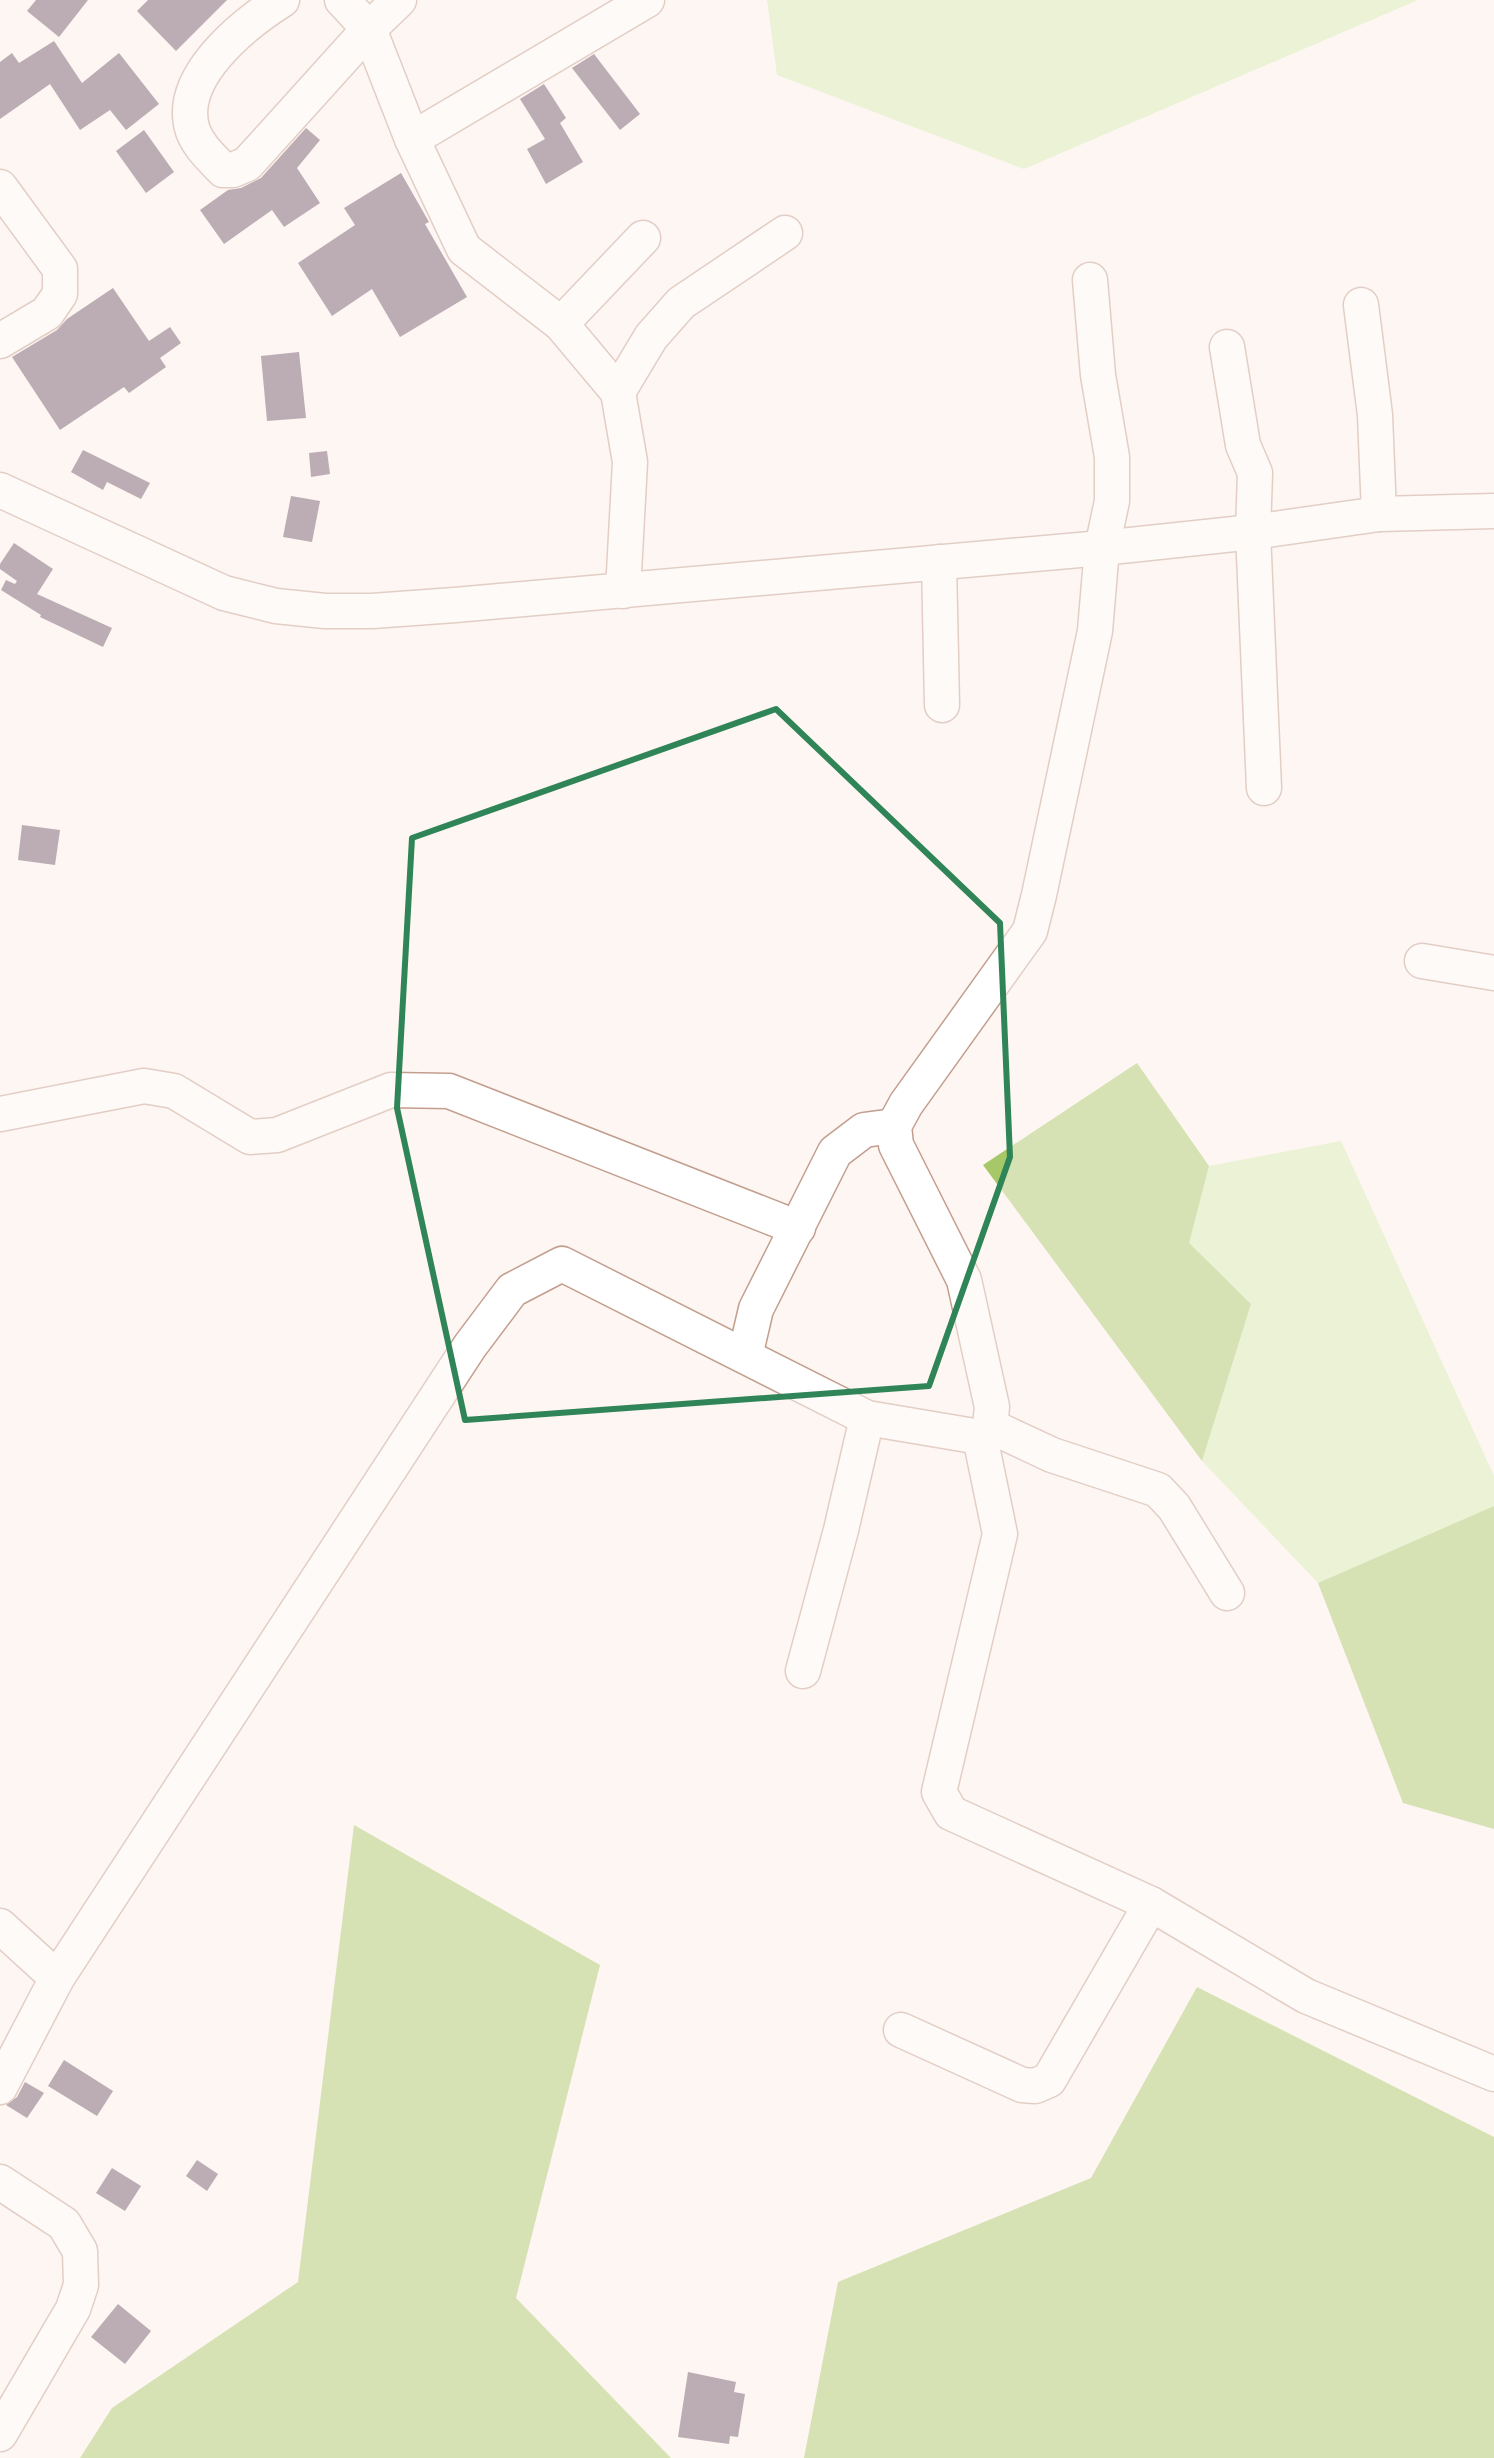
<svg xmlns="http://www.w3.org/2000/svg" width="1494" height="2458" font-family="'Golos Text',sans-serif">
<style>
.green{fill:#d7eeb1}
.forest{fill:#a7c868}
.building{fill:#6d5268}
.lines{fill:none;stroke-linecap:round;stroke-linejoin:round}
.minor-casing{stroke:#c29e8e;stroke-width:37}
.minor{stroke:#fff;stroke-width:34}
.marked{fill:none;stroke:#2f8558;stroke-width:6;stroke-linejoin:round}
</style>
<rect width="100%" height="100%" fill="#fef6f2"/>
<g class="green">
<path d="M767 0H1418L1024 169 777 75Z"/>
<path d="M1341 1141 1494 1476V1506L1318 1583 1202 1461 1251 1304 1188 1243 1209 1166Z"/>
</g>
<g class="forest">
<path d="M1137 1063 1209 1166 1189 1243 1251 1304 1202 1461 983 1165Z"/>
<path d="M1494 1506V1829L1403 1803 1318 1583Z"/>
<path d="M354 1825 600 1965 516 2298 671 2458H80L112 2408 298 2282Z"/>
<path d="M1197 1987 1494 2137V2458H804L838 2282 1091 2178Z"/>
</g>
<g class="building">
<path d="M36 0H88L59 37 27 11Z"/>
<path d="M148 0H227L176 51 137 11Z"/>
<path d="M54 41 82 83 119 53 159 104 126 130 110 110 80 130 50 84 0 119V62L12 53 19 63Z"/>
<path d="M594 54 640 114 620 130 572 68Z"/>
<path d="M544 84 566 118 560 123 583 162 546 184 527 149 545 139 520 99Z"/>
<path d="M306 128 320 140 297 168 320 203 284 227 272 210 224 244 200 210 228 190 241 188 261 178Z"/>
<path d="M144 130 174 172 146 193 116 151Z"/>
<path d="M401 173 429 222 425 224 467 297 400 337 372 289 332 316 298 263 355 225 344 208Z"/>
<path d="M113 288 149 341 170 327 181 343 160 358 166 367 129 393 124 387 60 430 12 357 57 330 67 319Z"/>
<path d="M299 352 306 418 267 421 261 356Z"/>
<path d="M83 450 150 483 141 499 107 482 103 490 71 472Z"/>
<path d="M327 451 330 474 311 477 309 453Z"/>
<path d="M291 496 320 501 312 542 283 537Z"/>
<path d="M14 543 53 569 37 594 112 628 103 647 40 617 41 615 1 590 6 580 15 584 17 581 0 569V564Z"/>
<path d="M22 825 60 830 55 865 18 860Z"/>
<path d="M64 2060 113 2091 97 2116 48 2086Z"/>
<path d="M25 2082 44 2093 27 2118 6 2105 17 2097Z"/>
<path d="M197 2160 218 2174 207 2191 186 2176Z"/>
<path d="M112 2168 141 2186 125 2211 96 2193Z"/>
<path d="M118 2304 151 2331 125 2364 91 2337Z"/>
<path d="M688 2372 736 2382 734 2392 745 2394 738 2437 730 2436 729 2444 678 2437Z"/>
</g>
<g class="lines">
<defs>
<g id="minor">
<path d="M282 0C244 24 175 78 193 131 199 147 212 158 223 170H233L247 164 369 29 399 0"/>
<path d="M342 0 369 29 412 139 464 249 561 324 618 392 630 462 623 591"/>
<path d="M412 139 647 0"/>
<path d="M0 187 60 269V294L47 313 0 341"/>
<path d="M1361 305 1375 415 1379 514"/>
<path d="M561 324 643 238"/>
<path d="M1227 347 1243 445 1255 473 1253 532 1264 788"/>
<path d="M618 392 651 337 681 303 785 233"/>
<path d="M0 490 224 593 276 606 325 611H372L455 605 1102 548 1253 532 1379 514 1494 511"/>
<path d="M939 562 942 705"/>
<path d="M1422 961 1494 973"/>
<path d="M0 1114 144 1086 174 1091 250 1137 277 1135 391 1090 449 1091 798 1228"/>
<path d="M745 1356 756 1309 835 1152 864 1130 894 1126"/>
<path d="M990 1426 1052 1455 1158 1490 1174 1507 1227 1593"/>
<path d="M980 1437 1000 1534 939 1792 951 1813 1151 1904 1306 1996 1494 2074"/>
<path d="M803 1671 841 1530 867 1418"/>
<path d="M0 1926 57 1978"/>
<path d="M901 2030 1022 2085 1035 2086 1049 2080 1151 1904"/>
<path d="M0 2087 57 1978 470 1346 512 1290 562 1264 867 1418 980 1437 990 1426 992 1407 964 1280 896 1145 894 1126 906 1104 1030 931 1039 895 1095 631 1102 548 1112 501V457L1098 375 1090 280"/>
<path d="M0 2182 64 2224 80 2251 81 2285 73 2309 0 2434"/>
</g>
</defs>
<use href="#minor" class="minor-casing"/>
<use href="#minor" class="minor"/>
</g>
<path d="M0 0H1494V2458H0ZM776 709 1000 923 1010 1157 929 1386 465 1420 397 1108 412 838Z" fill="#fef6f2" fill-opacity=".55" fill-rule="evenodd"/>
<path class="marked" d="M776 709 1000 923 1010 1157 929 1386 465 1420 397 1108 412 838Z"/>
</svg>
